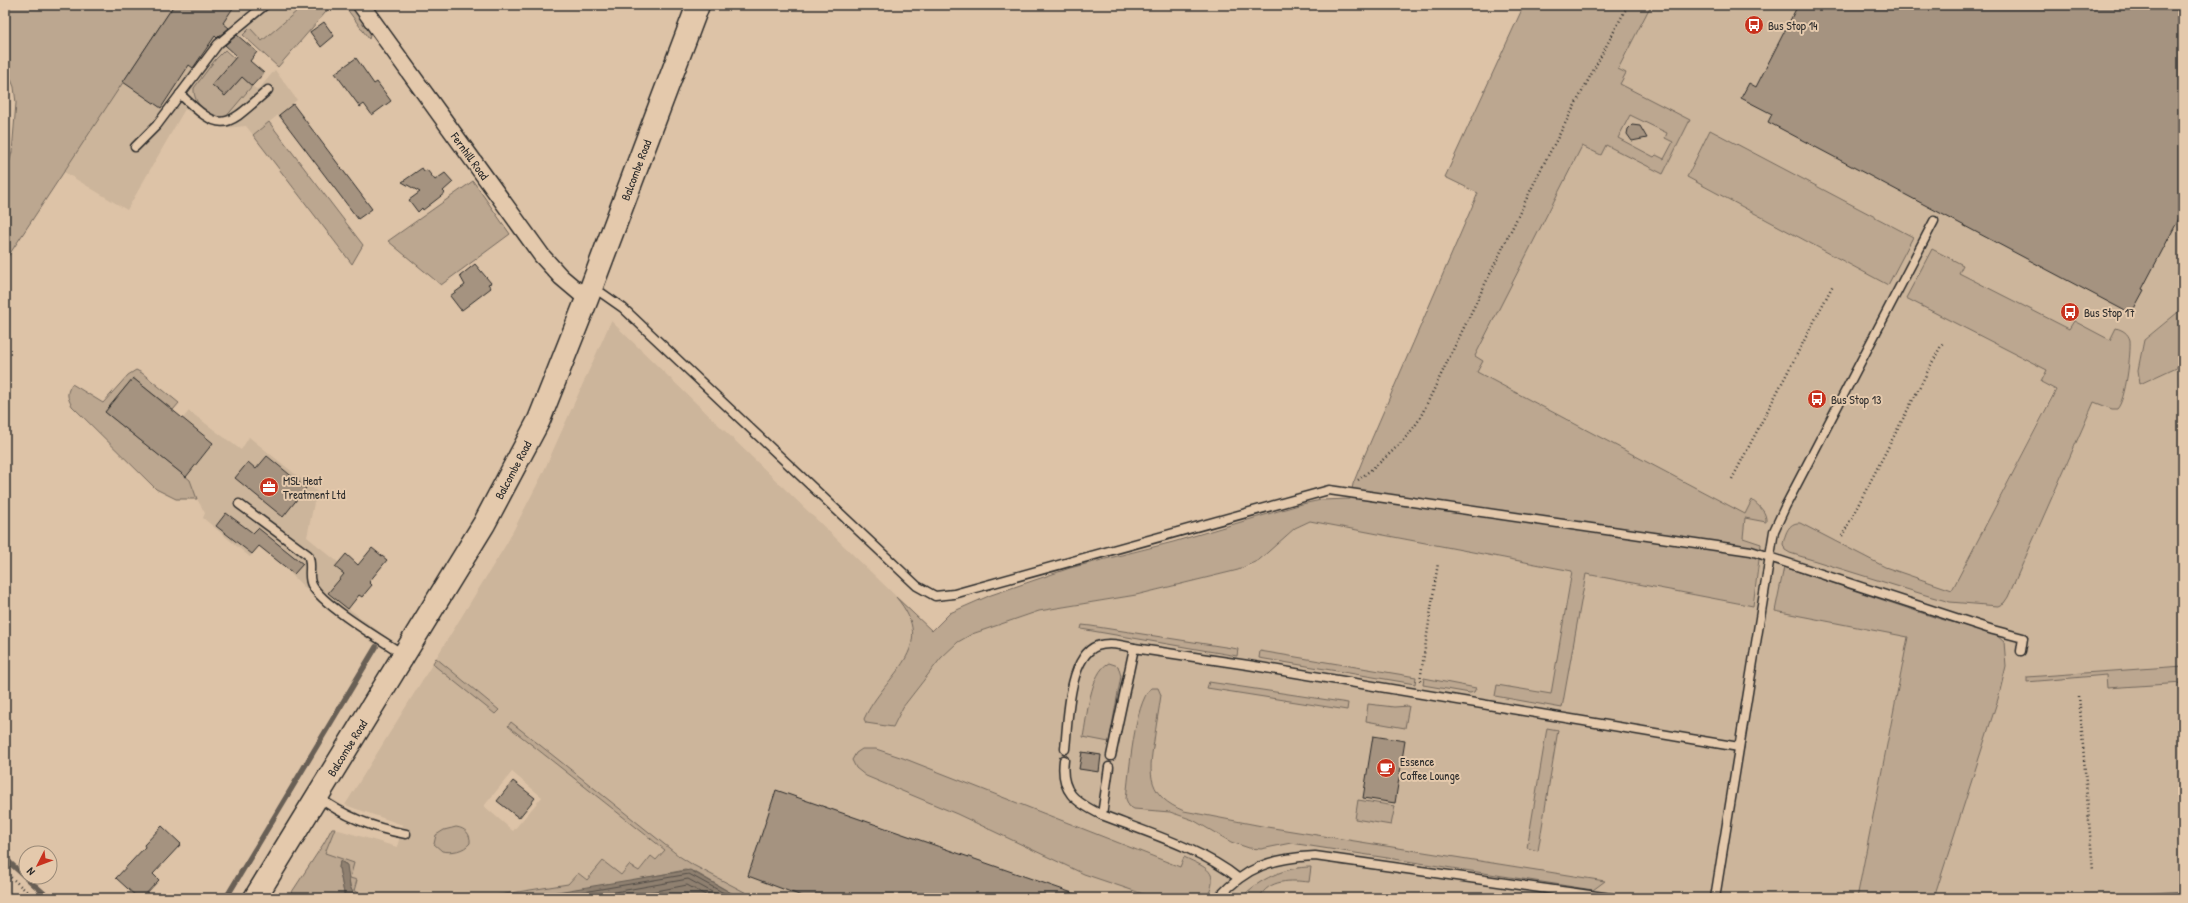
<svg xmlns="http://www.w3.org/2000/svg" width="2188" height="903" font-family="'Patrick Hand',sans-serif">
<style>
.built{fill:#ccb59b;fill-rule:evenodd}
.green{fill:#bca790;stroke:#74695e;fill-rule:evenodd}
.water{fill:#8f8070;stroke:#675e54}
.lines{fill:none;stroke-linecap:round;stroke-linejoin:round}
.shore{stroke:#534d47;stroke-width:1}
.stream{stroke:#675e54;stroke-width:5.5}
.building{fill:#a59380;stroke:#2b2b2b}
.lane-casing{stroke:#2b2b2b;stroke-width:11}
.street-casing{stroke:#2b2b2b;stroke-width:19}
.secondary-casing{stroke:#2b2b2b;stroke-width:25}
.path{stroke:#2b2b2b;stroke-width:2.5;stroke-dasharray:1 3;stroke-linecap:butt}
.lane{stroke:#e4c9ac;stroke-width:8}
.street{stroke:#e4c9ac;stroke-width:16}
.secondary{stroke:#e4c9ac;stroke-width:22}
.labels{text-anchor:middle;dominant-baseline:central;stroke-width:4;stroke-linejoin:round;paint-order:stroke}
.poi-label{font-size:12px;fill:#2b2b2b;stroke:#e4c9ac;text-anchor:start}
.street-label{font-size:12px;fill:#2b2b2b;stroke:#e4c9ac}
</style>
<rect width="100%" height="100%" fill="#ddc3a7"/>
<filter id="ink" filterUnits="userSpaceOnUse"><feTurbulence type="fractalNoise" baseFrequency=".025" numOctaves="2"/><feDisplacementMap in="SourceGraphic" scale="8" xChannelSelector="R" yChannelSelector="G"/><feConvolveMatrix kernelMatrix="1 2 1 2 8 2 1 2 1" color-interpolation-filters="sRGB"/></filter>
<g filter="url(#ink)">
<g class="built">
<path d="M235 5H304L262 41 250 29 215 60 194 88V94L201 106 225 118 252 86 258 90 275 70 297 100 253 135 246 126 224 128 210 125 185 109 127 210 64 172 123 82 161 107 189 65 194 68Z"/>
<path d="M1651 5H2183V308L2144 340 2138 373 2141 384 2183 364V891L2081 898H1930L2000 672 1785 567 1775 611 1908 636 1857 898H1188L1196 873 885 752 1180 898H288L324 843 332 828 397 847 403 825 345 805 433 663 499 711 436 658 507 543 542 475 611 321 932 631 880 699 893 727 903 707 941 658 958 642 972 634 1039 611 1136 595 1238 570 1250 566 1295 528 1310 521 1753 606 1761 544 1743 538 1745 514 1465 366ZM1710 130 1913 237 1888 285 1687 177ZM1932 249 1963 265 1959 273 2095 343 2094 402 2006 600 1952 590 2064 372ZM508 726 679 856 692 865 569 884 578 873 587 880 639 871 651 856 656 860 665 850ZM512 772 542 797 513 831 484 806ZM1137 792 1184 811 1267 827 1265 848H1249L1231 842 1193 820 1164 810 1131 808 1127 803ZM452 827H459L468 833 466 847 458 851H442L436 835Z"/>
<path d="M189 411 241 450 249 437 321 495 314 503 307 537 339 563 335 567 344 574 328 593 381 633 374 644 315 598 282 565 259 546 250 557 203 518 205 513 197 499 190 480 186 477 213 443 183 418Z"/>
</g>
<g class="green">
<path d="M5 5H174L5 261V179L12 152 16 103 14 87 5 64Z"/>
<path d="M304 5H332L278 67 243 35 250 28 262 41Z"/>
<path d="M344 5H352L371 32 369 39Z"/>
<path d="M1524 5H1651L1618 69 1626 73 1620 84 1690 120 1663 174 1606 145 1601 155 1582 146 1475 356 1483 361 1477 372 1745 514 1752 500C1759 506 1767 512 1766 522L1745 518 1743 538 1761 544 1753 606 1586 574 1562 708 1495 696 1497 685 1551 694 1572 571 1310 521 1295 528 1259 560 1238 570 1136 595 1039 611 972 634 958 642 941 658 903 707 893 727 866 723 864 719C885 673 940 649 896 597L932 631 950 613 991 595 1070 568 1173 542 1302 504 1321 500 1350 499 1353 484 1363 459 1478 193 1445 177ZM1630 115 1667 133 1665 138 1673 142 1664 159 1656 155 1654 157 1618 138Z"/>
<path d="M225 50 235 59 212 85 225 96 242 77 252 86 225 118C209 117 193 105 194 88L215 60Z"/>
<path d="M269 122 363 245 352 264 253 135Z"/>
<path d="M1710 130 1913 237 1888 285 1687 177Z"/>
<path d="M473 181 510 234 441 285 388 241Z"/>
<path d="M1932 249 1963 265 1959 273 2069 329 2074 321 2110 340 2116 328C2123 330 2128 333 2130 340 2131 353 2126 400 2117 409H2112L2094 402 2008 597 2004 603 1998 606 1950 602 1932 597 1790 553 1785 550 1783 544C1785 535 1788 522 1800 523L1885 567 1952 590 2056 390 2041 382 2047 370 1906 298Z"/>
<path d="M2183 308V364L2140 384 2138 370 2144 340Z"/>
<path d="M136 370 142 373 179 403 173 410 133 378 105 412 190 480 197 499H176L156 489 72 406C67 397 66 393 72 384L103 403 128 375Z"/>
<path d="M1784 567 1937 618 1995 634 2004 642 2006 666 1998 699 1934 898H1857L1908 637 1775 611Z"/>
<path d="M1082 625 1091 626 1238 649 1237 656 1081 629Z"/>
<path d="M1260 651 1416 677 1415 684 1259 658Z"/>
<path d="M436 658 499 710 495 714 435 666 433 663Z"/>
<path d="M1109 663 1118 666 1121 676 1109 742 1083 737C1087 718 1090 672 1109 663Z"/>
<path d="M2183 666V683L2107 688 2106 675 2027 682V677Z"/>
<path d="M1424 678 1476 688 1474 692 1470 693 1423 685Z"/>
<path d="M1209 682 1348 703 1347 710 1207 688Z"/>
<path d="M1151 688H1158L1161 695C1159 710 1156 725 1154 741 1148 775 1148 796 1184 811L1267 827 1605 881 1593 890 1291 843 1261 849 1249 848 1231 842 1193 820 1170 812 1134 809 1129 806 1126 799C1129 775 1134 704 1151 688Z"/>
<path d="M1368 704 1394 707 1409 706 1405 728 1366 721Z"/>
<path d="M511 722 679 856 693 865 756 898H740L695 872 685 870C617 883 549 898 480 898L568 884 578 873 587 880 603 861 621 875 629 865 639 871 651 856 656 860 665 850 508 726Z"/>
<path d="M1547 728 1558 730 1538 851 1527 848Z"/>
<path d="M862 749H876L903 758 1180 867 1184 857C1207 868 1220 871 1207 898H1155L1084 874 957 814 866 776 856 768 852 760 856 753Z"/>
<path d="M1358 800 1395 806 1391 825 1355 819Z"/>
<path d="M456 827C465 828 471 834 470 843 464 851 452 853 442 851L434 844 436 835 444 830Z"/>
<path d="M332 828H335L325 853 354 863 350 878 357 880 354 891 374 898H356C348 888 350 875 345 863L340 861 339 868 345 898H288L324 843Z"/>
<path d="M1311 867 1309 882C1291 880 1269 879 1259 898H1241C1259 879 1285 867 1311 867Z"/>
<path d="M2183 891V898H2081Z"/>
</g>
<g class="water">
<path d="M340 861 347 865 350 887 356 898H345L339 868Z"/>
<path d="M690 870 740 898H521Z"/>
</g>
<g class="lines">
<g class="shore">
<path d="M548 898 689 874 733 898"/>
<path d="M581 898 688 879 723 898"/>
<path d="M621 898 687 885 711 898"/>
</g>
<g class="stream">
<path d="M5 859 9 862 5 868"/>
<path d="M9 862 49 898"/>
<path d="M226 898 376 647"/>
</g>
</g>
<g class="building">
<path d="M174 5H235L223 23 229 28 217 38 215 36 193 68 189 65 161 108 123 82Z"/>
<path d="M1798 5H2183V211L2142 289 2144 290 2131 314 1768 122 1772 114 1741 98 1749 83 1756 87Z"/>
<path d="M324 22 334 36 321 47 310 32Z"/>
<path d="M237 35 257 52 250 61 264 73 252 86 242 77 225 96 212 85 237 56 225 45Z"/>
<path d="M356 58 374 84 377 82 391 101 372 115 364 104 360 107 335 73Z"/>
<path d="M293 104 372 209 358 219 279 115Z"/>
<path d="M1632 125 1640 126 1647 138 1632 141 1627 134 1628 129Z"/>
<path d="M422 168 424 171 427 170 435 180 445 173 453 182 443 191 445 193 423 210 422 208 418 212 409 200 420 192 402 182Z"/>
<path d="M475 264 491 283 488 284 491 288 462 310 460 309 450 296 465 285 460 276Z"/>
<path d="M133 378 213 443 186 477 105 412Z"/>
<path d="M267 456 306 488 283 517 235 478 248 462 256 469Z"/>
<path d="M226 513 253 533 258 528 303 564 294 574 259 546 252 554 216 526Z"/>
<path d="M372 548 387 560 369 582 372 585 362 597 359 595 348 609 328 593 344 574 335 567 346 554 358 565Z"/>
<path d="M1373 736 1405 741 1395 803 1363 798Z"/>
<path d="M1082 752 1101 755 1099 772 1079 769Z"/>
<path d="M513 781 535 798 519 818 497 801Z"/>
<path d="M776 790 1081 896 1080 898H807L748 876Z"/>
<path d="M162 826 181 844 153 874 159 880 142 898H138L116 878 145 847 144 845Z"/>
</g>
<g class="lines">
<defs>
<g id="lane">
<path d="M180 94C223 136 226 127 268 90"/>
<path d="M135 147 157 125 218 44 265 5"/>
<path d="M593 287 623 308 917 586 935 596 954 594 1329 490 1751 551 1993 630 2023 638 2021 651"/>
<path d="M239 504 308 555C313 565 307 576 312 585 322 605 383 641 403 654"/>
<path d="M1065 749C1068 723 1068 657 1097 646 1109 642 1121 645 1134 648"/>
<path d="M1111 756 1134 648 1248 665 1739 747"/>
<path d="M1064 760C1060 792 1075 802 1102 815"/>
<path d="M1109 767 1102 815C1146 832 1202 849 1238 878"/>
<path d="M318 797C345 817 373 828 406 834"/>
<path d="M1218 898C1247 866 1273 858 1315 856L1611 898"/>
<path d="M1715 898 1774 531 1785 507 1934 221"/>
</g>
<path id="street" d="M361 5 542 256 561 277 587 299"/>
<path id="secondary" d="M255 898 484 524 539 420 587 299 698 5"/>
</defs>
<use href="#lane" class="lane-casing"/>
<use href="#street" class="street-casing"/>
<use href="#secondary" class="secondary-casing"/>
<g class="path">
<path d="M1732 479 1833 285"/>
<path d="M1358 480C1380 463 1403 444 1419 420L1540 171 1628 5"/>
<path d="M1842 536 1943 342"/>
<path d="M1420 681 1438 563"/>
<path d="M2079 696 2093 871"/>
<path d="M5 872 34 898"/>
</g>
<use href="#lane" class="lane"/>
<use href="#street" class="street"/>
<use href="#secondary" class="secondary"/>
</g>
</g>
<defs>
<symbol id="bus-disc" viewBox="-11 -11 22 22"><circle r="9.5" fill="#c8321e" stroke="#e4c9ac"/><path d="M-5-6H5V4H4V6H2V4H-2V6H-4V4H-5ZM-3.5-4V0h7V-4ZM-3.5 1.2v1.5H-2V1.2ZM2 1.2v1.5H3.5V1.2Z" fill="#fff"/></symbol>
<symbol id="office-disc" viewBox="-11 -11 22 22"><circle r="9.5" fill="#c8321e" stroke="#e4c9ac"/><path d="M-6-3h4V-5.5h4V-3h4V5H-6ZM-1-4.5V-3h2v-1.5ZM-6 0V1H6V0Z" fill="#fff"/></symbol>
<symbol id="cafe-disc" viewBox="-11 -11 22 22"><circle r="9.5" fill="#c8321e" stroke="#e4c9ac"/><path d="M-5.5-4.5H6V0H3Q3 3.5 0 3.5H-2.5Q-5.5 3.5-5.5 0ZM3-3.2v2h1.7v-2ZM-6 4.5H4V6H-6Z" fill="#fff"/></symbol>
</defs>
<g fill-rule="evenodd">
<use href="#bus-disc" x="1743" y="14" width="22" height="22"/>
<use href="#bus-disc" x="2059" y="301" width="22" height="22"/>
<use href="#bus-disc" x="1806" y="388" width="22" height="22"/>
<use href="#office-disc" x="258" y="476" width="22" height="22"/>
<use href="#cafe-disc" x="1375" y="757" width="22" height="22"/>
</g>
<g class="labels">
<g class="poi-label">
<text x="1768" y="25">Bus Stop 14</text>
<text x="2084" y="312">Bus Stop 17</text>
<text x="1831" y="399">Bus Stop 13</text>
<text x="283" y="480">MSL Heat<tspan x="283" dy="14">Treatment Ltd</tspan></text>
<text x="1400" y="761">Essence<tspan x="1400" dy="14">Coffee Lounge</tspan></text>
</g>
<g class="street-label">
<text transform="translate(470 156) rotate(54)">Fernhill Road</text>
<text transform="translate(636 170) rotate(-69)">Balcombe Road</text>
<text transform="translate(513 470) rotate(-62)">Balcombe Road</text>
<text transform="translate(347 748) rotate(-58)">Balcombe Road</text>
</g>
</g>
<rect width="2188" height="903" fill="none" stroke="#e4c9ac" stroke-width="20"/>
<rect x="10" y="10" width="2168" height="883" fill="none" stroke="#2b2b2b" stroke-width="1.5" filter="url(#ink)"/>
<g transform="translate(38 865) rotate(228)"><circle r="19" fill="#e4c9ac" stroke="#9a8a78"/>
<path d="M0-3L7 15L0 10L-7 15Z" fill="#c8321e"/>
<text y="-6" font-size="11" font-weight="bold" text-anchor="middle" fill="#2b2b2b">N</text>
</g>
</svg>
